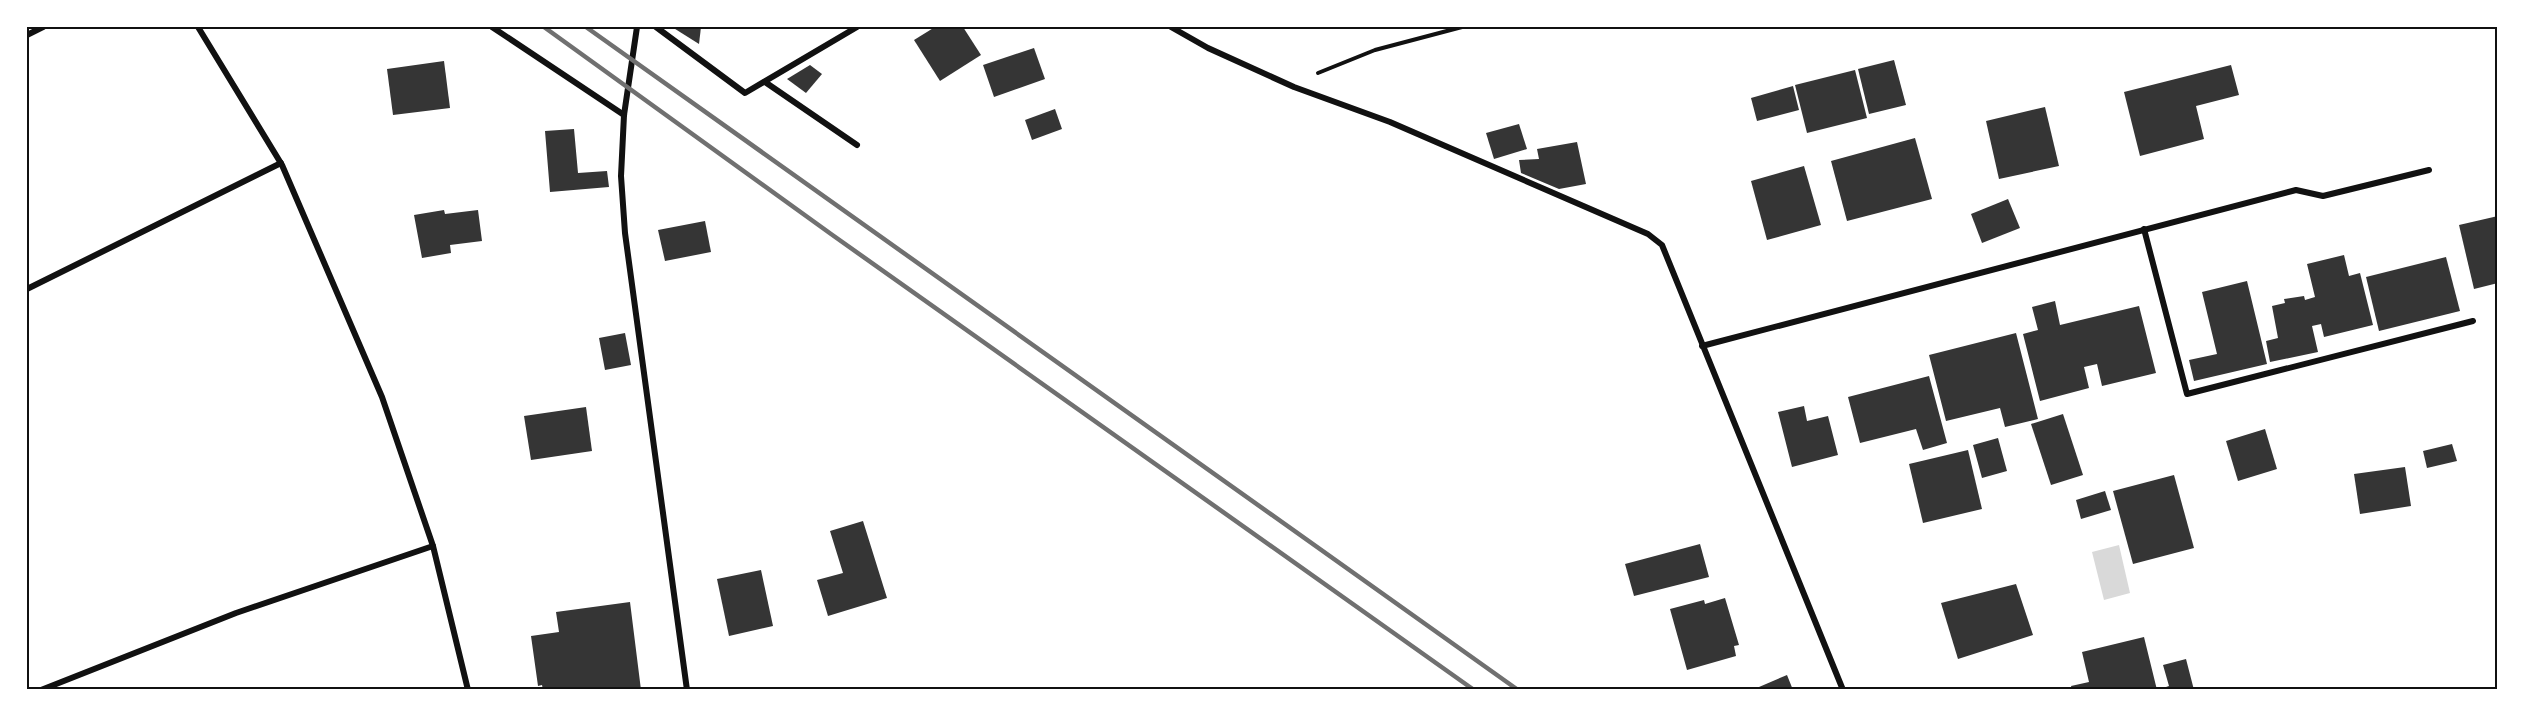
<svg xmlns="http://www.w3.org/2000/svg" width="2525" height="717" font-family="'Source Sans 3',sans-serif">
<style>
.water{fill:#d9d9d9}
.building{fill:#353535}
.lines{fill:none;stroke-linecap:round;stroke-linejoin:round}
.path{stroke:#111;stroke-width:4}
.minor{stroke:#111;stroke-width:6}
.rail{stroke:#707070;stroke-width:4.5}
.neatline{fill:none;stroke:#111;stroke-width:2}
</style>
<rect width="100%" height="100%" fill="#fff"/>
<path class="water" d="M2119 545 2130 593 2104 600 2092 552Z"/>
<g class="building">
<path d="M672 27H701L699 44Z"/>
<path d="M935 27H963L981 55 940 81 914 40Z"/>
<path d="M1034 48 1045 79 994 97 983 65Z"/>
<path d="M1894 60 1906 105 1869 114 1858 69Z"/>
<path d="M444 61 450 108 393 115 387 69Z"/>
<path d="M810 65 822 74 806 93 787 79Z"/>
<path d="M2231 65 2239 95 2196 106 2204 139 2140 156 2124 92Z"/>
<path d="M1855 70 1867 118 1807 133 1795 85Z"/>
<path d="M1793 86 1799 110 1757 121 1751 98Z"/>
<path d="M2045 107 2059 166 1999 179 1986 121Z"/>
<path d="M1055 109 1062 129 1032 140 1025 120Z"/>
<path d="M1519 124 1527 149 1494 159 1486 133Z"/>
<path d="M574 129 578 173 607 171 609 187 550 192 545 131Z"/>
<path d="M1915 138 1932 199 1847 221 1831 161Z"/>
<path d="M1577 142 1586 184 1559 189 1521 173 1519 160 1539 159 1537 149Z"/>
<path d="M1804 166 1821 225 1767 240 1751 181Z"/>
<path d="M2008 199 2020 228 1982 243 1971 214Z"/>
<path d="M444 210 445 214 478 210 482 241 450 245 451 253 422 258 414 215Z"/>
<path d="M2498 216V283L2474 289 2459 225Z"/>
<path d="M705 221 711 252 665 261 658 230Z"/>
<path d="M2344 255 2349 276 2360 273 2373 325 2324 337 2321 324 2312 326 2318 352 2270 362 2266 341 2278 338 2272 306 2285 303 2284 299 2304 296 2305 300 2315 297 2307 264Z"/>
<path d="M2446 257 2460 311 2379 331 2366 277Z"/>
<path d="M2247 281 2267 364 2194 381 2189 360 2217 354 2202 292Z"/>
<path d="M2055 301 2060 325 2139 306 2156 373 2102 386 2097 364 2084 367 2089 388 2040 401 2023 334 2038 330 2032 307Z"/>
<path d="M625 333 631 365 605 370 599 338Z"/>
<path d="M2016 333 2038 419 2005 427 2000 408 1946 421 1929 355Z"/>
<path d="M1929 376 1947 443 1923 450 1916 429 1860 443 1848 397Z"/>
<path d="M1804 406 1807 421 1828 416 1838 455 1792 467 1778 412Z"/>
<path d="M586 407 592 451 531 460 524 416Z"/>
<path d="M2063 414 2083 475 2051 485 2031 424Z"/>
<path d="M2265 429 2277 469 2238 481 2226 441Z"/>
<path d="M1998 438 2007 471 1982 478 1973 445Z"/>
<path d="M2452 444 2457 461 2427 468 2423 451Z"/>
<path d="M1968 450 1982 509 1923 523 1909 464Z"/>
<path d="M2405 467 2411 506 2360 514 2354 474Z"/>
<path d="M2174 475 2194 548 2133 564 2113 491Z"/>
<path d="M2105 491 2111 510 2081 519 2076 500Z"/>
<path d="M863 521 887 598 828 616 817 580 843 573 830 531Z"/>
<path d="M1700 544 1709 577 1634 596 1625 564Z"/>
<path d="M761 570 773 626 729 636 717 579Z"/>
<path d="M2016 584 2033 635 1958 659 1941 603Z"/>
<path d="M1725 598 1739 645 1734 646 1736 656 1687 670 1670 609 1704 600 1705 604Z"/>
<path d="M630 602 641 690H543L542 685 538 686 531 636 559 632 556 612Z"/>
<path d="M2144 637 2157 690H2072L2071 686 2089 682 2082 652Z"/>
<path d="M2186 659 2194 690H2167L2166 687 2169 686 2163 665Z"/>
<path d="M1787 675 1793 690H1752Z"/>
</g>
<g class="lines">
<path class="path" d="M1318 73 1375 50 1462 27"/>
<g class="minor">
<path d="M198 27 282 165 382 397 433 546 468 690"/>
<path d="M492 27 624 115"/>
<path d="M637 27 624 115 621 176 625 233 687 690"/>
<path d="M656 27 745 93 857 27"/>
<path d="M1171 27 1208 48 1294 87 1390 122 1648 234 1662 245 1843 690"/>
<path d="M27 35 43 27"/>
<path d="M765 82 857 145"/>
<path d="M2144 229 2187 394 2473 321"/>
<path d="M27 289 281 163"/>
<path d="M1702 346 2296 190 2323 196 2429 170"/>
<path d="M41 690 236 613 433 546"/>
</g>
<g class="rail">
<path d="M544 27 831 234 1474 690"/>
<path d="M586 27 1518 690"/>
</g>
</g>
<rect width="2525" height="717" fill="none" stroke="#ffffff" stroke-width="57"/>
<rect x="28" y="28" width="2468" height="660" class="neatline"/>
</svg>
